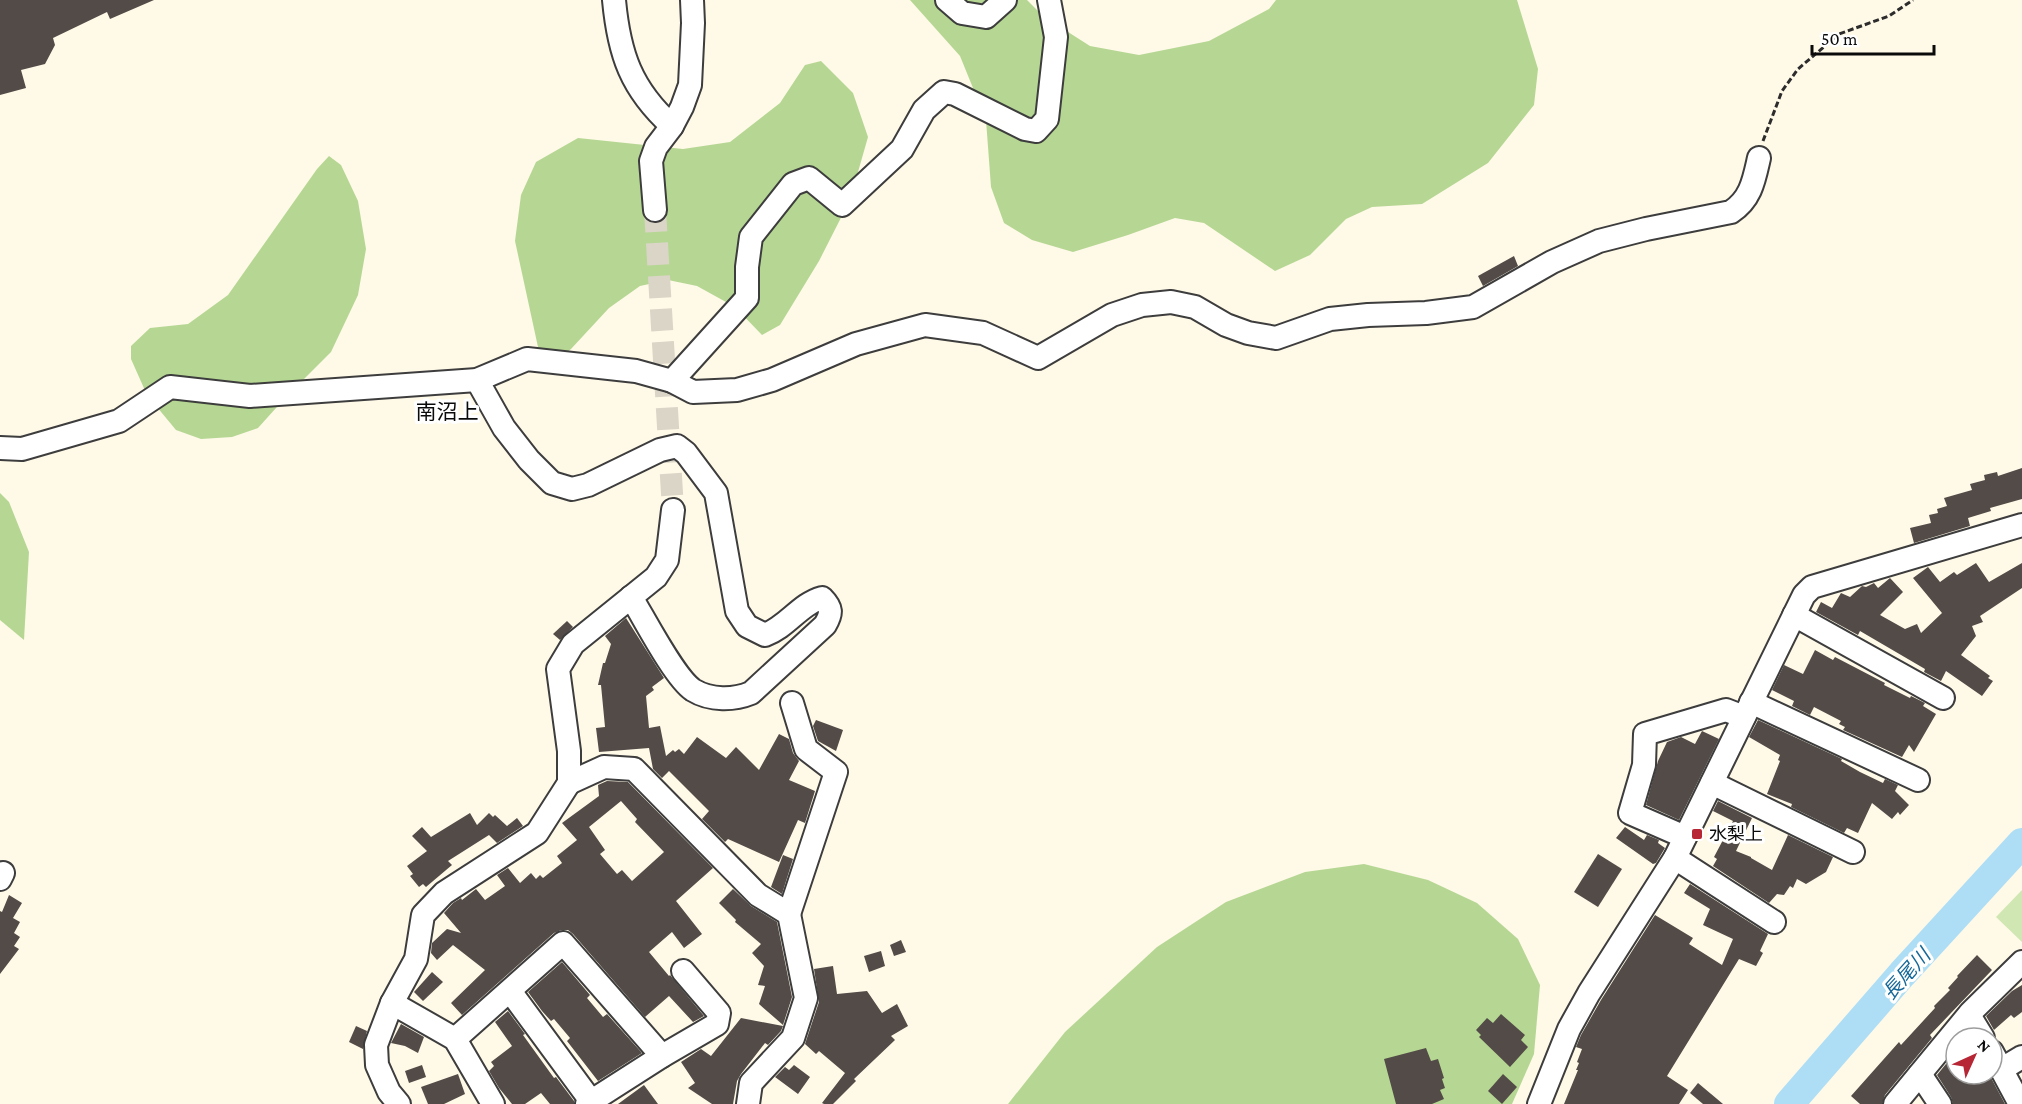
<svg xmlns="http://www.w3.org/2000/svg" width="2022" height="1104" font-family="'Crimson Pro','Noto Sans JP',serif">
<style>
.green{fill:#d1e7b3}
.forest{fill:#b6d793}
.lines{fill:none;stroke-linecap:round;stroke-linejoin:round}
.river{stroke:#aedef5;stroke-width:30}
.building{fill:#534b47;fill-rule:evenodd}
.minor-tunnel{stroke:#dad5c7;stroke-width:22;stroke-dasharray:22 11;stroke-linecap:butt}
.minor-casing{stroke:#3d3d3d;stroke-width:26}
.path{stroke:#2c2c2c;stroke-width:3;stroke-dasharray:6 3;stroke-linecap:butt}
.minor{stroke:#fff;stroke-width:22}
.poi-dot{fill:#b72635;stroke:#fff;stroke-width:2}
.labels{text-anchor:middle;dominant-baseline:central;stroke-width:6;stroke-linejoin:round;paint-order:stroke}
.poi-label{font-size:18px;fill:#0a0a0a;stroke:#fff;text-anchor:start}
.water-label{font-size:20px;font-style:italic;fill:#176898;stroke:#fff}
.quarter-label{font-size:21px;fill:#0a0a0a;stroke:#fff}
</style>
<rect width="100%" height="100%" fill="#fff9e8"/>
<path class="green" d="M2022 890V942L1996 917Z"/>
<g class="forest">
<path d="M910 0H1027L1043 16 1090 46 1139 55 1209 41 1269 9 1276 0H1517L1538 69 1534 105 1488 163 1422 204 1372 207 1346 219 1310 255 1275 271 1204 223 1175 218 1128 235 1073 252 1032 240 1004 223 991 187 986 120 960 56Z"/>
<path d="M821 61 853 93 868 137 850 200 819 261 780 325 762 335 735 307 697 286 668 280 640 286 609 308 571 349 551 364 538 347 515 241 521 195 536 162 578 138 683 149 730 142 780 103 805 65Z"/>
<path d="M329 156 341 165 358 201 366 249 358 295 331 352 285 398 258 428 232 437 201 439 176 430 147 395 131 359V346L150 328 188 324 228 295 317 169Z"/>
<path d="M0 493 9 502 29 552 24 640 0 620Z"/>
<path d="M1364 864 1428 880 1477 903 1518 939 1540 985 1534 1054 1512 1104H1008L1065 1032 1157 947 1226 902 1305 872Z"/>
</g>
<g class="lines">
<path class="river" d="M1789 1104 1902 974 2022 843"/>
</g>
<g class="building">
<path d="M0 0H154L110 19 107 12 53 38 55 45 45 64 21 70 26 88 0 95Z"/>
<path d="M1514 256 1518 266 1483 286 1478 276Z"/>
<path d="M2022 468V499L1990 508 1991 511 1968 518 1970 526 1914 543 1910 528 1931 523 1929 515 1938 513 1937 509 1947 506 1944 498 1972 490 1970 484 1985 480 1984 475 1997 472 1998 476Z"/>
<path d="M1976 563 1989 582 2022 563V588L1980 616 1983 622 1972 626 1976 636 1961 655 1990 676 1988 678 1993 681 1982 696 1946 671 1941 681 1924 672 1925 669 1860 631 1858 635 1816 612 1821 602 1832 608 1841 593 1850 597 1862 586 1866 587 1874 583 1878 588 1890 578 1903 592 1880 615 1905 629 1917 624 1921 633 1942 613 1913 578 1928 567 1940 582 1954 572 1957 575Z"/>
<path d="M626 618 664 678 652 687 654 690 646 696 649 728 660 726 666 756 673 750 675 752 679 749 684 754 697 737 726 758 736 747 759 770 779 734 789 739 793 753 799 761 789 780 815 791 805 823 798 820 779 862 728 839 725 842 702 819 709 811 669 771 662 778 653 769 649 748 599 752 596 728 605 727 601 685H598L603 663H605L611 644 605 636Z"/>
<path d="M567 621 573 627 560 640 553 634Z"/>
<path d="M1815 650 1833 660 1835 657 1885 683 1884 685 1910 698 1911 696 1925 703 1923 706 1936 714 1914 752 1909 745 1902 757 1843 730 1845 727 1839 724 1841 721 1814 707 1810 715 1792 706 1794 701 1772 690 1784 665 1803 674Z"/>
<path d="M816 720 843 730 836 751 818 741 813 726Z"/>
<path d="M1758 720 1842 759 1841 761 1860 772 1883 783 1885 779 1898 785 1895 791 1909 805 1900 815 1898 812 1892 819 1872 803 1858 833 1847 828 1844 833 1791 807 1792 804 1767 794 1780 761 1778 760 1780 755 1749 737Z"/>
<path d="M1702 731 1719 739 1679 820 1646 805 1658 761 1667 742 1681 737 1695 744Z"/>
<path d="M607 781 628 782 713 868 676 901 702 934 684 948 672 932 649 952 669 976 670 975 704 1016 693 1022 669 996 645 1017 573 934 568 930H561L554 933 462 1015 451 1003 485 970 453 945 437 960 431 953 432 943 447 929 461 933 444 913 453 903 461 898 462 900 476 889 485 900 505 886 497 875 508 868 520 883 531 873 536 879 540 875 543 878 562 863 557 856 577 840 562 823 599 796 598 785ZM621 801 637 819 635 822 664 852 632 881 622 870 617 874 600 854 605 850 589 827Z"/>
<path d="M1718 801 1752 818 1736 851 1751 857V858L1772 870 1788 835 1833 857 1826 872 1806 884 1797 879 1793 888 1790 886 1784 895 1777 894 1769 903 1713 866 1717 859 1714 857 1733 821 1713 811Z"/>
<path d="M470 813 477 825 489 813 493 817 495 815 507 826 517 818 523 826 497 843 489 835 448 861 452 865 426 887 423 884 419 887 410 876 413 874 407 866 427 851 412 836 422 827 431 837Z"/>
<path d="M1625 827 1644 840 1647 835 1659 840 1658 843 1665 848 1656 863 1653 864 1616 838Z"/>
<path d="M1598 854 1622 869 1598 907 1574 892Z"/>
<path d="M783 855 793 859 782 894 771 887Z"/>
<path d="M1690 884 1768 934 1760 951 1763 953 1756 966 1739 959 1667 1076 1688 1090 1679 1104H1564L1578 1070H1576L1579 1063 1577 1062 1582 1049 1576 1047 1581 1035 1601 1000 1655 915 1693 938 1689 944 1722 965 1733 939 1703 925 1710 909 1684 893Z"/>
<path d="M733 889 751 906 777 922 792 997 783 1025 759 1004 765 986 758 985 764 966 752 953 761 944 735 922 736 920 719 903Z"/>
<path d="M9 895 22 903 13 918 20 922 14 933 20 937 14 946 19 949 0 974V911L2 912Z"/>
<path d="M901 940 906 952 894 956 890 945Z"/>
<path d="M881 951 885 966 869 972 864 956Z"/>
<path d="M1977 955 1992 970 1930 1035 1932 1038 1885 1095 1882 1104H1860L1851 1096 1899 1042 1901 1045 1935 1008 1934 1006 1950 990 1948 988 1958 977 1957 976Z"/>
<path d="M562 962 590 995 587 998 603 1017 607 1014 642 1053 598 1081 567 1041 570 1038 554 1019 551 1021 542 1011 528 992Z"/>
<path d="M833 966 837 994 867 991 882 1013 897 1004 908 1026 891 1036 895 1040 854 1079 856 1081 833 1104H824L822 1103 845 1073 819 1051 816 1054 805 1044 819 1002 814 969Z"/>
<path d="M432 972 443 982 423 1001 414 992Z"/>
<path d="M2022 985V1012L2014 1018 2011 1015 1994 1030 1986 1016 2012 991Z"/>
<path d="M508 1011 525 1034 523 1035 554 1078 556 1077 574 1101V1104H550L541 1093 525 1104H512L499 1088 489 1071 494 1066 491 1062 512 1046 495 1022Z"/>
<path d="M1501 1014 1525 1035 1521 1040 1528 1047 1510 1067 1479 1037 1481 1035 1476 1030 1487 1018 1493 1023Z"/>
<path d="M741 1018 783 1026 781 1031 768 1045 765 1043 741 1074 737 1081 733 1104H712L688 1088 695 1083 681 1062 701 1049 711 1056Z"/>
<path d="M401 1024 424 1037 418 1053 405 1046 391 1043Z"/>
<path d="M356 1026 367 1031 363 1049 349 1042Z"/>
<path d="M1426 1048 1431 1061 1438 1059 1444 1078 1442 1079 1445 1088 1440 1090 1444 1099 1432 1104H1396L1384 1059Z"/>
<path d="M1950 1059 1956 1066V1074H1989L2005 1104H1953L1951 1097 1937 1075Z"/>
<path d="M422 1065 426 1077 409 1083 405 1071Z"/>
<path d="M794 1065 810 1077 798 1094 775 1077 785 1067 789 1070Z"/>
<path d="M458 1074 465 1094 444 1104H428L421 1087Z"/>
<path d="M1503 1074 1517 1087 1502 1104 1488 1091Z"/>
<path d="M1698 1083 1723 1104H1703L1690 1093Z"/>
<path d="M644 1085 658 1104H618Z"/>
</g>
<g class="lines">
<path class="minor-tunnel" d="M655 210 673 510"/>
<defs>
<g id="minor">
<path d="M614 0C619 54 631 89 672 126"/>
<path d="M947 0 962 13 986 17 1005 0"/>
<path d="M655 210 651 161 656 147 672 126 682 107 690 85 693 23 692 0"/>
<path d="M477 380 504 428 529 460 552 483 572 489 588 485 660 450 677 446 686 453 716 493 737 611 747 626 765 635C787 627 800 604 822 598 832 608 832 613 825 625L751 693C734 700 711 701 693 690 674 677 644 618 631 597"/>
<path d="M672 381 747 298V267L751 237 793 184 809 178 842 205 902 149 924 110 944 92 955 94 1025 129 1036 131 1047 119 1056 37 1049 0"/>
<path d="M0 448 22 449 119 421 170 387 250 396 477 380 527 359 636 371 672 381 693 392 737 390 772 380 856 344 925 325 983 333 1038 358 1112 315 1142 305 1171 302 1195 307 1226 325 1248 333 1276 338 1330 319 1368 315 1426 313 1473 307 1552 262 1599 241 1646 229 1731 212C1751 199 1754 180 1759 158"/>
<path d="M1794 615 1943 698"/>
<path d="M1751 702 1918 780"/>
<path d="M569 783 604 767 634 769 758 895 789 914 806 998 793 1038 751 1083 748 1104"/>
<path d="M1712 783 1853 852"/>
<path d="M1685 837 1630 813 1644 765 1645 734 1726 710 1744 717"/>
<path d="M1675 858 1774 922"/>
<path d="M0 879 3 873"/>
<path d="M789 914 836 772 806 749 792 703"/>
<path d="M510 991 591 1101"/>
<path d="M392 1003 455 1039 493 1104"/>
<path d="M1969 1015 1983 1038"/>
<path d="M455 1039 563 943 662 1056"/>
<path d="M1992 1052 2020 1104"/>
<path d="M2002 1069 2022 1057"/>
<path d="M1920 1074 1940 1104"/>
<path d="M399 1104 389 1092 377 1065 376 1045 392 1003 416 959 423 915 444 893 537 833 569 783V751L558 669 573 644 656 577 667 560 673 510"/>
<path d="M587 1104 662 1056 717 1024 719 1013 683 971"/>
<path d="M1539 1104 1569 1029 1589 993 1675 858 1804 595 1812 587 2022 525"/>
<path d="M1895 1104 1971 1012 2022 962"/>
</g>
</defs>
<use href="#minor" class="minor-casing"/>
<path class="path" d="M1763 141 1782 91 1798 69 1839 34 1889 16 1913 0"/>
<use href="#minor" class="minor"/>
</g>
<rect class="poi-dot" x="1691" y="828" width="12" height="12" rx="3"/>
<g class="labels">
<g class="poi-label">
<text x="1709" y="834">水梨上</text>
</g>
<g class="water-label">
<text transform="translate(1906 974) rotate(-48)">長尾川</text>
</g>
<g class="quarter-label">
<text x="447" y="412">南沼上</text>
</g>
</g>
<g transform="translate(1974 1056) rotate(45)"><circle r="28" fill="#ffffff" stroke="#9d9d9d" stroke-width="1.5"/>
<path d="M0-4.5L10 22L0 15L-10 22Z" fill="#b72635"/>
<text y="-9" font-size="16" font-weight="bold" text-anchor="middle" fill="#0a0a0a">N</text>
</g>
<path d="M1812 45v9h122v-9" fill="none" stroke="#0a0a0a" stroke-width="3"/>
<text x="1821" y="45" font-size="18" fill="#0a0a0a" stroke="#ffffff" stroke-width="4.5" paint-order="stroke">50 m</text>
</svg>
